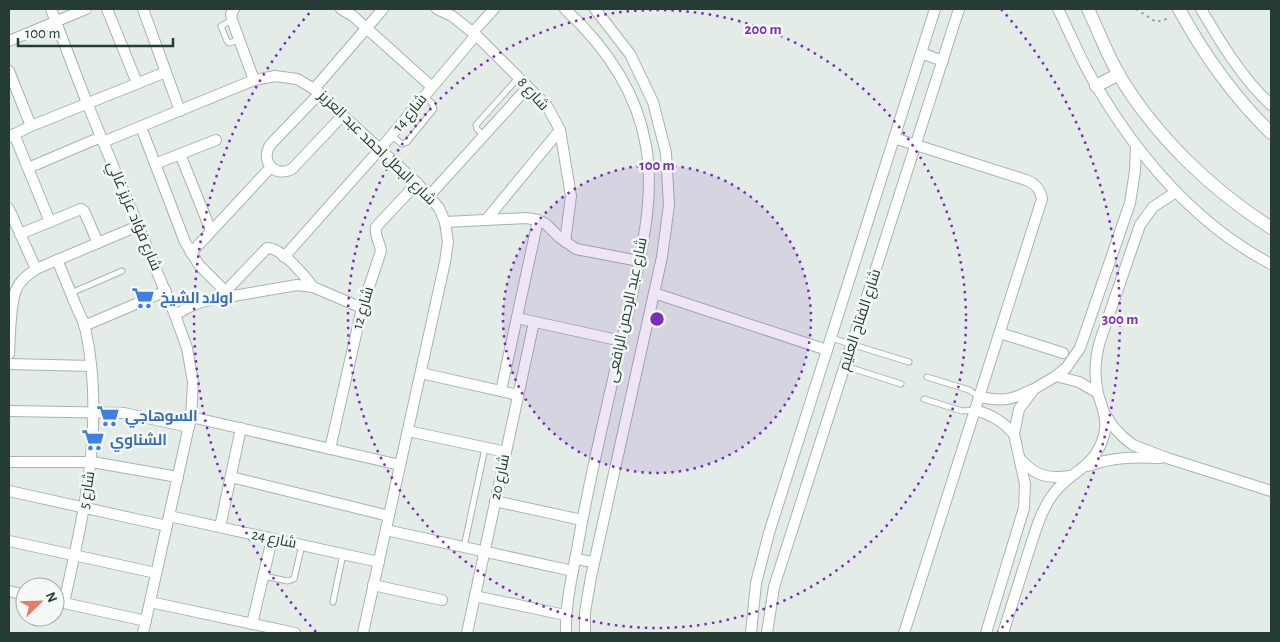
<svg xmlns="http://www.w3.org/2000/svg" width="1280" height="642" font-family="'Alegreya Sans',Cairo,sans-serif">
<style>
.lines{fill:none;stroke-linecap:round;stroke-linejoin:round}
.service-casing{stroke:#a7b4ae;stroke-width:7}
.minor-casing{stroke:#a7b4ae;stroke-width:12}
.tertiary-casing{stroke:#a7b4ae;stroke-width:14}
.path{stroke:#87ad9e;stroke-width:2;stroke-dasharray:2.5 4;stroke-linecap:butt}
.service{stroke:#fff;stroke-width:5}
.minor{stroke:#fff;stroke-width:10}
.tertiary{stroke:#fff;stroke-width:12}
.ring{fill:none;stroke:#7b2cbf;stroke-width:2.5;stroke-dasharray:2.5 5}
.labels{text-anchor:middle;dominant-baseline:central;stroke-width:5;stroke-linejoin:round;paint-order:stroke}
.street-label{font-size:15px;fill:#253c34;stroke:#f4f9f6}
.shop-label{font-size:15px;font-weight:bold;fill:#366cbe;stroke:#f4f9f6;text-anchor:start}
.centre{fill:#7b2cbf;stroke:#f4f9f6;stroke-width:2.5}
.ring-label{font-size:15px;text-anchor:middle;font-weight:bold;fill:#7b2cbf;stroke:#f4f9f6;stroke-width:5;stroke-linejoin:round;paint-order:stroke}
</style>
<rect width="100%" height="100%" fill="#e4ece8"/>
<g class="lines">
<defs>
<g id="service">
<path d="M232 20 221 26 227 41 229 43 239 40"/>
<path d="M391 135 402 144 407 142 434 109 432 103 424 97"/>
<path d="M484 136 477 129 476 125 518 78"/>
<path d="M71 293 122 271"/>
<path d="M831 338 909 362"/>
<path d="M845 366 901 384"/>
<path d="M927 377 969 390 979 397"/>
<path d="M924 399 962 411 975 410"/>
<path d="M464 547 485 448"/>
<path d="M263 576 288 581 294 579 302 545"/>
<path d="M333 602 343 554"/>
</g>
<g id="minor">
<path d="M51 9 87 103 175 315 187 348 193 382 191 417 143 633"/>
<path d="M107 9 137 83"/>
<path d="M143 9 180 111"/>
<path d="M234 9 231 14 232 20 254 80"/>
<path d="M341 9 353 16 432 87"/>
<path d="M437 9 452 16 476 35 547 106 560 130 571 196 565 242"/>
<path d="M565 9C605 46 637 92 646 146 656 203 638 266 626 322 610 395 591 469 578 544 573 573 565 603 566 633"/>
<path d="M1058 9C1071 35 1082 63 1097 87 1140 159 1197 225 1271 264"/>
<path d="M1201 9C1221 43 1242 78 1271 105"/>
<path d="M473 32 494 9"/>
<path d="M9 41 86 9"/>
<path d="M921 53 943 61"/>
<path d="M9 71 31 126"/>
<path d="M314 89 383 9"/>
<path d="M320 93 270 145C260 162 275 178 292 169L343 115"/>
<path d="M141 127 185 242 199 265 225 291"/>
<path d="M14 134 50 222"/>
<path d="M9 137 31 126 166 72"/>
<path d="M894 138 1026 180C1036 184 1040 189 1042 199L904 633"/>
<path d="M103 142 254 80 275 76 297 79 314 89 417 183 439 208 445 222 448 242 445 262 363 633"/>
<path d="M180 154 211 231"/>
<path d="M155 164 216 140"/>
<path d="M28 168 101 137"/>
<path d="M429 196 528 87"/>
<path d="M9 209 36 269"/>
<path d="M486 220 560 130"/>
<path d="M445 222 526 218 538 220 546 224 559 237 576 249 639 261"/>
<path d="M20 234 81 209 84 211 98 243"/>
<path d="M191 253 271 167"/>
<path d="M284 257 380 149 476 35"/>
<path d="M57 260C64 276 70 291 76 306 79 313 83 320 85 327 106 423 84 511 64 603"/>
<path d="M654 293 827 350"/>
<path d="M221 296 267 248C281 247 305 276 313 287"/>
<path d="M175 315 189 307 204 301 297 285 313 287 362 308"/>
<path d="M517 318 622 341"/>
<path d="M84 326 166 291"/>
<path d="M1000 333 1063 353"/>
<path d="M9 354C10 337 10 305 16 290 20 280 28 275 36 269L138 226"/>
<path d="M9 364 91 366"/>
<path d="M421 373 518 395"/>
<path d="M1056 376 1079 382 1098 393"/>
<path d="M501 391 538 220"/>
<path d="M979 397C1001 401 1011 401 1031 390"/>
<path d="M975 410C992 415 1002 421 1014 434"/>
<path d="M9 411 124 413 189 427"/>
<path d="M1106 415 1112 425 1122 436 1133 445 1167 458 1271 491"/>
<path d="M191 417 400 465"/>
<path d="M408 431 506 452"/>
<path d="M330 449 362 308 381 251C380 242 374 236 376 227L417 183"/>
<path d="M1021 460C1036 476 1048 479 1070 476"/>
<path d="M9 462H92L178 477"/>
<path d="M1088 466C1112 457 1134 457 1160 458"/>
<path d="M231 477 389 516"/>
<path d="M9 491 167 526"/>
<path d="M495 501 582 520"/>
<path d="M169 516 379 562"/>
<path d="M220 527 241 428"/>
<path d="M386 530 573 571"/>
<path d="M9 541 156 573"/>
<path d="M575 559 594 562"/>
<path d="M373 585 442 600"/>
<path d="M9 591 25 595"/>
<path d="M475 596 565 615"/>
<path d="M55 601 146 621"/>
<path d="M150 602 295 633"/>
<path d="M252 624 272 539"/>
<path d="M467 633 534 322"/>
<path d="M585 633V612L591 577 662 257 669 205 666 153 653 102 630 54 595 9"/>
<path d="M751 633 756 583 769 533 935 9"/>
<path d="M767 633 774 587 959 9"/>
<path d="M986 633 1024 508 1025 484 1014 434 1019 409 1034 389 1056 376 1066 368 1080 348 1130 203 1135 171 1136 146"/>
<path d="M1003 633C1011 608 1019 582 1027 557 1034 536 1039 515 1051 497 1070 469 1094 471 1104 435 1108 420 1102 407 1098 394 1094 376 1095 358 1100 341L1140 225 1153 207 1176 192"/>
</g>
<g id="tertiary">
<path d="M1088 9C1098 30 1107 54 1119 75 1156 137 1211 189 1271 228"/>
<path d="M1179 9C1204 55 1233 96 1271 133"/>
<path d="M1096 86 1119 74"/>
</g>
</defs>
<use href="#service" class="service-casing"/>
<use href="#minor" class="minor-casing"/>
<use href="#tertiary" class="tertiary-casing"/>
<path class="path" d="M1136 9 1156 22 1170 18"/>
<use href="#service" class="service"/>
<use href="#minor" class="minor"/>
<use href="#tertiary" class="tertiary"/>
</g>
<circle cx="657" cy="319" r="154" fill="#7b2cbf" fill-opacity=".12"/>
<g class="ring">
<circle cx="657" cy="319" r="154"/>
<circle cx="657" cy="319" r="309"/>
<path d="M316 632A463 463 0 0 1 313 9M1001 9A463 463 0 0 1 998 632"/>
</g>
<defs>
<symbol id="supermarket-bare" viewBox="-9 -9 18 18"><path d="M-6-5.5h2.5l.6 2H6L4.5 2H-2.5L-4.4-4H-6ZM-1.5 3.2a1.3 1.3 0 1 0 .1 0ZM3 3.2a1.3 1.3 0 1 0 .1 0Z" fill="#3f7fe0" stroke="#f4f9f6" stroke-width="2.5" paint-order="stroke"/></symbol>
</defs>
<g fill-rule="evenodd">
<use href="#supermarket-bare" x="127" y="282" width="32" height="32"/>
<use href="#supermarket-bare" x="92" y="400" width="32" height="32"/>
<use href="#supermarket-bare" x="77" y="424" width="32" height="32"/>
</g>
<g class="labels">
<g class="street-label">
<text transform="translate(533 94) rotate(48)">شارع 8</text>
<text transform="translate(410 113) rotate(-50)">شارع 14</text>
<text transform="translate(377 148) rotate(44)">شارع البطل احمد عبد العزيز</text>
<text transform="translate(134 216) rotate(67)">شارع فؤاد عزيز غالي</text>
<text transform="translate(363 308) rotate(-74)">شارع 12</text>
<text transform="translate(627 310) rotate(-78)">شارع عبد الرحمن الرافعى</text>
<text transform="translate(860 320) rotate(-72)">شارع الفتاح العليم</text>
<text transform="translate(500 477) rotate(-78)">شارع 20</text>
<text transform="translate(87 490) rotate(-81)">شارع 5</text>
<text transform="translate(274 539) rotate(12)">شارع 24</text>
</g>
<g class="shop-label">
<text x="160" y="298">اولاد الشيخ</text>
<text x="125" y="416">السوهاجي</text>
<text x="110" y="440">الشناوي</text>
</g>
</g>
<circle cx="657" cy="319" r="8" class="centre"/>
<g class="ring-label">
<text x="763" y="34">200 m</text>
<text x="657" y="170">100 m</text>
<text x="1120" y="324">300 m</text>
</g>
<rect width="1280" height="642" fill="none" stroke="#253c34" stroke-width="20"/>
<g transform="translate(40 602) rotate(67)"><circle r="24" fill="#f4f9f6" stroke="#a1ada8"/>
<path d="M0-4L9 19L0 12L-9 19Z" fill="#e67c68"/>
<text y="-8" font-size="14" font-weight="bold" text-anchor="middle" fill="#253c34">N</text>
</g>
<path d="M18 38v8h155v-8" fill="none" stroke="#253c34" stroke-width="2.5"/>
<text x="25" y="38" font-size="15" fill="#253c34" stroke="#f4f9f6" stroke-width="4" paint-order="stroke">100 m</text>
</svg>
